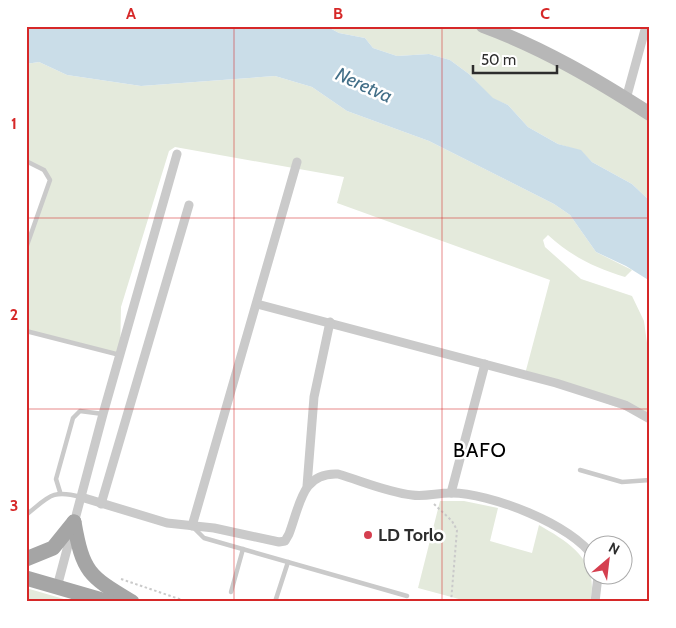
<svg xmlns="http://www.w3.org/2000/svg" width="676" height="628" font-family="Cabin,sans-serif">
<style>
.green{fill:#e4eadc}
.water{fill:#cadde8}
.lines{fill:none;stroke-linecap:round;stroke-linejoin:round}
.path{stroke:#cacaca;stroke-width:2;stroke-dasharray:2.5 2.5;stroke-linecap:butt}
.lane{stroke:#cacaca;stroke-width:4.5}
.street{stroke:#cacaca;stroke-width:9}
.secondary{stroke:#b7b7b7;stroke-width:14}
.primary{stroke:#a5a5a5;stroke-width:15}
.grid{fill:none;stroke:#d62828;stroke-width:1;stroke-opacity:0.55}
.poi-dot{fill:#d53f4f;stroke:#fff;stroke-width:2}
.labels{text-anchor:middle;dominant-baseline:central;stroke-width:5;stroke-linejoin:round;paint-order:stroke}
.poi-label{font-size:18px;font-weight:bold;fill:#2d2d2d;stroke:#fff;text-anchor:start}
.water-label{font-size:19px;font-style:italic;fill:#436f88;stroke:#fff}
.quarter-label{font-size:20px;letter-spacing:1px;fill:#000;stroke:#fff}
.neatline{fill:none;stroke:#d62828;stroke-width:2}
.grid-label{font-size:16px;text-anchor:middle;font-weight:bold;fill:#d62828}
</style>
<rect width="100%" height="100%" fill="#fff"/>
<g class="green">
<path d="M326 26H483L650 114V201L632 184 592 162 581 151 558 144 528 127 508 105 493 99 469 74 450 60 429 54 397 56 373 48 365 38 339 33Z"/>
<path d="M39 62 67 75 141 86 275 76 312 87 347 111 429 141 554 204 570 215 596 252 632 270 625 277C595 268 571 256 548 235L543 240 545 247 581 279 632 296 644 321 647 343 650 346V419L525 374 550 280 337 203 344 177 175 147 169 151 121 307 120 355 26 331V248L50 180 48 175 26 161V64Z"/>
<path d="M440 501H464L498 508 490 541 532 553 539 525C570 543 600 561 590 602H470L418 588Z"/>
<path d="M26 588 74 602H26Z"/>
</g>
<path class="water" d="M26 26H326L339 33 365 38 373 48 397 56 429 54 450 60 469 74 493 98 508 105 528 127 558 144 581 150 592 162 632 184 650 201V281L626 266 596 252 570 215 554 204 429 141 347 111 312 87 275 76 141 86 67 75 39 62 26 64Z"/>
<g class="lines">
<g class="path">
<path d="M434 504 452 521 457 530 451 602"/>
<path d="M121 579 188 602"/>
</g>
<g class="lane">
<path d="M26 161 44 170 50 180 26 248"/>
<path d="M26 331 120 355"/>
<path d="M580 470 622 482 650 480"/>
<path d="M60 492 56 479 73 418 80 411 103 414"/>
<path d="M26 515C49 497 51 489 81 497"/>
<path d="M192 526 204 538 407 596"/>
<path d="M231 592 243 549"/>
<path d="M275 602 288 562"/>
</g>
<g class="street">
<path d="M626 99 646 26"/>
<path d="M257 304 556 383 625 405 650 419"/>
<path d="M307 486 314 397 330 322"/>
<path d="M451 493 485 364"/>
<path d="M81 497 167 523 214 528 279 542 285 541 289 534C300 505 302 472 338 474 362 481 387 492 412 495 425 497 437 493 450 493 488 492 574 525 594 558"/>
<path d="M101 504 189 205"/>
<path d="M192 526 297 162"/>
<path d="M57 587 103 414 177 154"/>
<path d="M595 602 598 576"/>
</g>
<path class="secondary" d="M483 26C543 48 597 80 650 114"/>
<g class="primary">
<path d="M74 522C83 573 89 576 132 602"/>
<path d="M26 559 53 548 74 522"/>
<path d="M26 578 109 602"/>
</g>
</g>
<path class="grid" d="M234 26V602M442 26V602M26 218H650M26 409H650"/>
<circle class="poi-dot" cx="368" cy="535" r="5"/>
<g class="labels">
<g class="poi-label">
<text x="378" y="535">LD Torlo</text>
</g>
<g class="water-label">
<text transform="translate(364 85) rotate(24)">Neretva</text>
</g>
<g class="quarter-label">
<text x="480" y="450">BAFO</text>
</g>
</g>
<rect width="676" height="628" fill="none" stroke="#ffffff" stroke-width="55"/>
<g transform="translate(608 560) rotate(28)"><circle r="24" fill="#ffffff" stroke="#ababab"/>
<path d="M0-4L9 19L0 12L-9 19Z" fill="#d53f4f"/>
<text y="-8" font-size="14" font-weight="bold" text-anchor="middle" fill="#2d2d2d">N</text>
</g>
<path d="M473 65v8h84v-8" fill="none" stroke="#2d2d2d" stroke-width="2.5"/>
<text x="481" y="65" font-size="15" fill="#2d2d2d" stroke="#ffffff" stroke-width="4" paint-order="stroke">50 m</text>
<rect x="28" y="28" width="620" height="572" class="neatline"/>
<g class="grid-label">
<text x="131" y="19">A</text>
<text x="338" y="19">B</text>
<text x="545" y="19">C</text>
<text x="14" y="129">1</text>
<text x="14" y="320">2</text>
<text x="14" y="511">3</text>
</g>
</svg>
